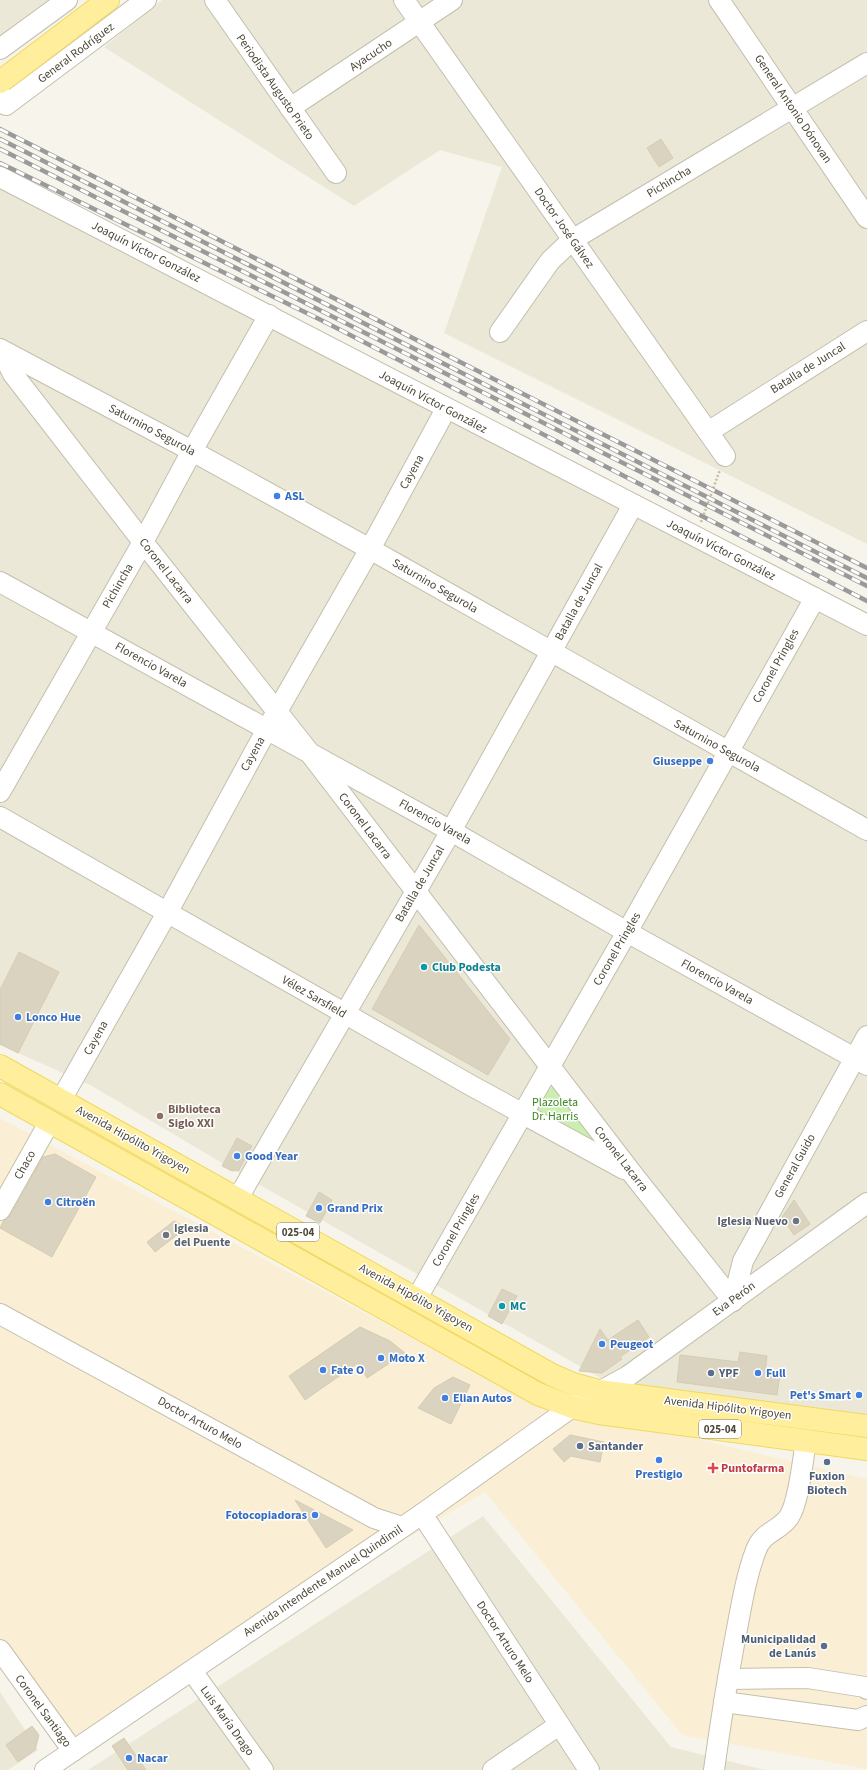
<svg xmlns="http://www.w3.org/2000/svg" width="867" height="1770" font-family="'Source Sans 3',sans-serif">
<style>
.residential{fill:#ebe8d8}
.commercial{fill:#faefd5}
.green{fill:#caefb0}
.building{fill:#dad3bf;stroke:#d6ccb1}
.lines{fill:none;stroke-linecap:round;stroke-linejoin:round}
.minor-casing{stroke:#c4bfac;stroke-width:22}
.major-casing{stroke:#f1d85f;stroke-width:24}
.path{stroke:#c7bd9b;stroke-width:2.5;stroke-dasharray:2 2;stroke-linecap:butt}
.minor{stroke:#fff;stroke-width:20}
.major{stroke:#ffef9c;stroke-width:22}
.rail-casing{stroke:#9a9a9a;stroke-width:4.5}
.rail{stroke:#fff;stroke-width:3;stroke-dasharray:9;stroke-linecap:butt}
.shop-dot{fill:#3f7fe0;stroke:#fff;stroke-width:1.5}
.culture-dot{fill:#0f9aa8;stroke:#fff;stroke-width:1.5}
.education-dot{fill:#8d6e63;stroke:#fff;stroke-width:1.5}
.worship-dot{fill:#6b7280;stroke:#fff;stroke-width:1.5}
.service-dot{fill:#5c6f8a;stroke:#fff;stroke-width:1.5}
.health-dot{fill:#e0444e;stroke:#fff;stroke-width:1.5}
.labels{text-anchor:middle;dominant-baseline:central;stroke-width:3;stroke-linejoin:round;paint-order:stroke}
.shield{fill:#fff;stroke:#827e73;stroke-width:1}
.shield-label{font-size:11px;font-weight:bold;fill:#4c4737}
.street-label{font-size:12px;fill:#4c4737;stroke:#fff}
.shop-label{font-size:12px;font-weight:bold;fill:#366cbe;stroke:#fff;text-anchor:start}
.culture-label{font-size:12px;font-weight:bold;fill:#0d838f;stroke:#fff;text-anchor:start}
.park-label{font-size:12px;fill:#3b8622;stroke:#fff}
.education-label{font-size:12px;font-weight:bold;fill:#785e54;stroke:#fff;text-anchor:start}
.worship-label{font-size:12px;font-weight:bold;fill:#5b616d;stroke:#fff;text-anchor:end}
.service-label{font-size:12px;font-weight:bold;fill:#4e5e75;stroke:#fff;text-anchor:start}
.health-label{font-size:12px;font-weight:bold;fill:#be3a42;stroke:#fff;text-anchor:start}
</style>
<rect width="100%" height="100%" fill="#f7f5eb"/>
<g class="residential">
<path d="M0 0H56L0 42Z"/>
<path d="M162 0H867V544L444 333 502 167 440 150 354 206 104 47Z"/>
<path d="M0 184 867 628V1417L606 1381 244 1176 92 1086 0 1045Z"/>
<path d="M483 1516 671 1747 765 1770H88Z"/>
<path d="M0 1692 38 1750 8 1770H0Z"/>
</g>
<path class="commercial" d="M0 1118 526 1399 867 1479V1769L682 1735 485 1492 62 1743 0 1652Z"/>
<path class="green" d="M557 1087 597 1138 596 1144 537 1117 536 1109 549 1089Z"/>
<g class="building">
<path d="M661 139 673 158 659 167 647 148Z"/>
<path d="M419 925 510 1039 488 1075 372 1009Z"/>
<path d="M19 952 59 972 18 1053 0 1044V990Z"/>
<path d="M237 1138 252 1146 239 1170 232 1171 222 1166Z"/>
<path d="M55 1154 96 1177 52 1257 0 1228 4 1220 10 1216 43 1157Z"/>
<path d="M319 1192 332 1200 320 1223 306 1216Z"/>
<path d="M794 1200 810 1224 794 1235 782 1217Z"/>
<path d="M174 1221 186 1228 155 1252 147 1242Z"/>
<path d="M502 1289 517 1296 502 1324 488 1316Z"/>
<path d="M638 1320 649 1337 620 1357 622 1359 602 1373 579 1371 600 1329 608 1340Z"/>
<path d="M360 1327 390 1341 405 1353 367 1378 358 1363 305 1400 289 1376Z"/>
<path d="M740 1352 767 1356 765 1372 780 1374 777 1395 677 1382 680 1355 738 1362Z"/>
<path d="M453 1377 470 1385 451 1424 418 1408 434 1388Z"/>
<path d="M570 1435 604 1442 600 1462 571 1456 564 1462 553 1449Z"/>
<path d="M295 1500 353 1530 326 1548Z"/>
<path d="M32 1726 39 1735 35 1750 18 1762 6 1745Z"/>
<path d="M124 1738 146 1770H128L112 1746Z"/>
</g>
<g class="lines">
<defs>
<g id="minor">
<path d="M215 0 336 173"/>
<path d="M404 0 725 456"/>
<path d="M719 0 867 218"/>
<path d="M0 49 67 0"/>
<path d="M0 94 6 105 146 0"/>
<path d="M290 108 452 0"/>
<path d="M0 177 867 625"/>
<path d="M500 332 550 261 572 240 867 63"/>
<path d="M0 349 192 451 370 549 867 830"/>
<path d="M1 350 13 374 143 542 309 752 631 1172 733 1301"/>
<path d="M708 432 867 331"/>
<path d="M0 582 451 831 627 932 867 1065"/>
<path d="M0 792 143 542 192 451 269 315"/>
<path d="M0 817 472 1086 624 1169"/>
<path d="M61 1100 167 913 267 729 370 549 446 409"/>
<path d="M238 1198 451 831 633 505"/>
<path d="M0 1210 50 1121"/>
<path d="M417 1298 627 932 815 598"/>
<path d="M733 1301 743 1261 867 1036"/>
<path d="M0 1314 374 1518 402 1527"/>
<path d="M422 1514 589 1770"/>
<path d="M0 1650 73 1751"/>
<path d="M192 1671 263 1770"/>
<path d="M728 1679 808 1678 865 1687 867 1689"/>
<path d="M724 1702 858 1720 867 1716"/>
<path d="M45 1770 422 1514 572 1407 628 1376 867 1203"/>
<path d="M493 1770 559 1725"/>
<path d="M714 1770C720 1726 727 1682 735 1639 741 1609 745 1579 756 1550 763 1531 780 1531 789 1517 799 1502 803 1459 806 1440"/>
</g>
<g id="major">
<path d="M0 82 108 0"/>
<path d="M0 1066 552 1375 573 1384 599 1391 867 1426"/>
<path d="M0 1094 538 1394 572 1407 599 1413 867 1449"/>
</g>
</defs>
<use href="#minor" class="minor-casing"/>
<use href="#major" class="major-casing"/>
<path class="path" d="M701 522 720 470"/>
<use href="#minor" class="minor"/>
<use href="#major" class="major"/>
<defs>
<g id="rail">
<path d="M0 129 867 568"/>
<path d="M0 139 867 578"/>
<path d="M0 149 867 586"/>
<path d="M0 163 321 320 867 601"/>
</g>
</defs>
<use href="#rail" class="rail-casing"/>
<use href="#rail" class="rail"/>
</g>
<g class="shop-dot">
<circle cx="277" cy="496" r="4"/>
<circle cx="710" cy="761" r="4"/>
<circle cx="18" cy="1017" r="4"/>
<circle cx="237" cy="1156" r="4"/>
<circle cx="48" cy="1202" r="4"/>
<circle cx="319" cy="1208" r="4"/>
<circle cx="602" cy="1344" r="4"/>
<circle cx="381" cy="1358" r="4"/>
<circle cx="323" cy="1370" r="4"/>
<circle cx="758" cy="1373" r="4"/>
<circle cx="859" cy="1395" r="4"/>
<circle cx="445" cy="1398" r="4"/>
<circle cx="659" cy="1460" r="4"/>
<circle cx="315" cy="1515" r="4"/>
<circle cx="129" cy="1758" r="4"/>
</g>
<g class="culture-dot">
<circle cx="424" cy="967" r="4"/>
<circle cx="502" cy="1306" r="4"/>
</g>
<circle class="education-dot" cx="160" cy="1116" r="4"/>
<g class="worship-dot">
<circle cx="796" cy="1221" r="4"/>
<circle cx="166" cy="1235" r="4"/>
</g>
<g class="service-dot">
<circle cx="711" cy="1373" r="4"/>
<circle cx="580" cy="1446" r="4"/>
<circle cx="827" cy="1462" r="4"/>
<circle cx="824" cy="1646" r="4"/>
</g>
<path class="health-dot" d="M711 1462h4v4h4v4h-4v4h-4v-4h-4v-4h4z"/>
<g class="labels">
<g class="shield">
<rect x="277" y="1223" width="42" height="18" rx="3"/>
<rect x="699" y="1420" width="42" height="18" rx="3"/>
</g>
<g class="shield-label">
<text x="298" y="1232">025-04</text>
<text x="720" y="1429">025-04</text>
</g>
<g class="street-label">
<text transform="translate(76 53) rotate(-37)">General Rodríguez</text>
<text transform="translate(371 55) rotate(-34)">Ayacucho</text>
<text transform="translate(275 87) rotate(55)">Periodista Augusto Prieto</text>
<text transform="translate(793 109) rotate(56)">General Antonio Dónovan</text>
<text transform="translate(669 182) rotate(-31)">Pichincha</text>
<text transform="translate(564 228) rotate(55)">Doctor José Gálvez</text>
<text transform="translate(146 252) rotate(27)">Joaquín Víctor González</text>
<text transform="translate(808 368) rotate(-32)">Batalla de Juncal</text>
<text transform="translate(433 402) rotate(28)">Joaquín Víctor González</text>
<text transform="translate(152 430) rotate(28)">Saturnino Segurola</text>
<text transform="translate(412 472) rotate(-61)">Cayena</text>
<text transform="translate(721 550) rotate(27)">Joaquín Víctor González</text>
<text transform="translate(166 571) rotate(52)">Coronel Lacarra</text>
<text transform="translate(118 586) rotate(-60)">Pichincha</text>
<text transform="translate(435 586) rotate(30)">Saturnino Segurola</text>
<text transform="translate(579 602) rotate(-61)">Batalla de Juncal</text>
<text transform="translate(151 665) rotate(29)">Florencio Varela</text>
<text transform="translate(776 666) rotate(-61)">Coronel Pringles</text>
<text transform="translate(717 746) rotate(29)">Saturnino Segurola</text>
<text transform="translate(253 754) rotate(-61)">Cayena</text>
<text transform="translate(435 822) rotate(29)">Florencio Varela</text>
<text transform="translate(365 826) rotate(53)">Coronel Lacarra</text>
<text transform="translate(420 884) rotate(-60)">Batalla de Juncal</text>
<text transform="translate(617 949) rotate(-60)">Coronel Pringles</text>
<text transform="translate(717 982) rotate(29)">Florencio Varela</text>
<text transform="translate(314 997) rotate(30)">Vélez Sarsfield</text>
<text transform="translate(96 1038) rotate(-61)">Cayena</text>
<text transform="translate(133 1140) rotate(29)">Avenida Hipólito Yrigoyen</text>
<text transform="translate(621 1159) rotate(52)">Coronel Lacarra</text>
<text transform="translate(25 1165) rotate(-61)">Chaco</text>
<text transform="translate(795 1166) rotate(-61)">General Guido</text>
<text transform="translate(456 1230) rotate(-60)">Coronel Pringles</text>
<text transform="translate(416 1298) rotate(29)">Avenida Hipólito Yrigoyen</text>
<text transform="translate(734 1299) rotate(-36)">Eva Perón</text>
<text transform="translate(728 1408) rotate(7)">Avenida Hipólito Yrigoyen</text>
<text transform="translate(200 1423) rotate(29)">Doctor Arturo Melo</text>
<text transform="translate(323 1581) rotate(-34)">Avenida Intendente Manuel Quindimil</text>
<text transform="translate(505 1642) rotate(57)">Doctor Arturo Melo</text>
<text transform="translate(43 1711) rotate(54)">Coronel Santiago</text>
<text transform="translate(227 1721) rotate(54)">Luis María Drago</text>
</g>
<g class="shop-label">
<text x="285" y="496">ASL</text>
<text x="702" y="761" text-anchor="end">Giuseppe</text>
<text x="26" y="1017">Lonco Hue</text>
<text x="245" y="1156">Good Year</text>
<text x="56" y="1202">Citroën</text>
<text x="327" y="1208">Grand Prix</text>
<text x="610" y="1344">Peugeot</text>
<text x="389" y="1358">Moto X</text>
<text x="331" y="1370">Fate O</text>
<text x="766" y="1373">Full</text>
<text x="851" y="1395" text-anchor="end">Pet's Smart</text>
<text x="453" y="1398">Elian Autos</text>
<text x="659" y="1474" text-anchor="middle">Prestigio</text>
<text x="307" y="1515" text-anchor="end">Fotocopiadoras</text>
<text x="137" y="1758">Nacar</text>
</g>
<g class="culture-label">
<text x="432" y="967">Club Podesta</text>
<text x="510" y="1306">MC</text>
</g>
<g class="park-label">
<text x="555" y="1102">Plazoleta<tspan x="555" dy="14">Dr. Harris</tspan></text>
</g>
<g class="education-label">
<text x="168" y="1109">Biblioteca<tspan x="168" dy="14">Siglo XXI</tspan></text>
</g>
<g class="worship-label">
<text x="788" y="1221">Iglesia Nuevo</text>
<text x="174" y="1228" text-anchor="start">Iglesia<tspan x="174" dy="14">del Puente</tspan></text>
</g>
<g class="service-label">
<text x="719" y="1373">YPF</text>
<text x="588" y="1446">Santander</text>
<text x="827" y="1476" text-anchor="middle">Fuxion<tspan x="827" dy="14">Biotech</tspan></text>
<text x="816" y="1639" text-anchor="end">Municipalidad<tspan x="816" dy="14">de Lanús</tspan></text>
</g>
<g class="health-label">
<text x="721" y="1468">Puntofarma</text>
</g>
</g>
</svg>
